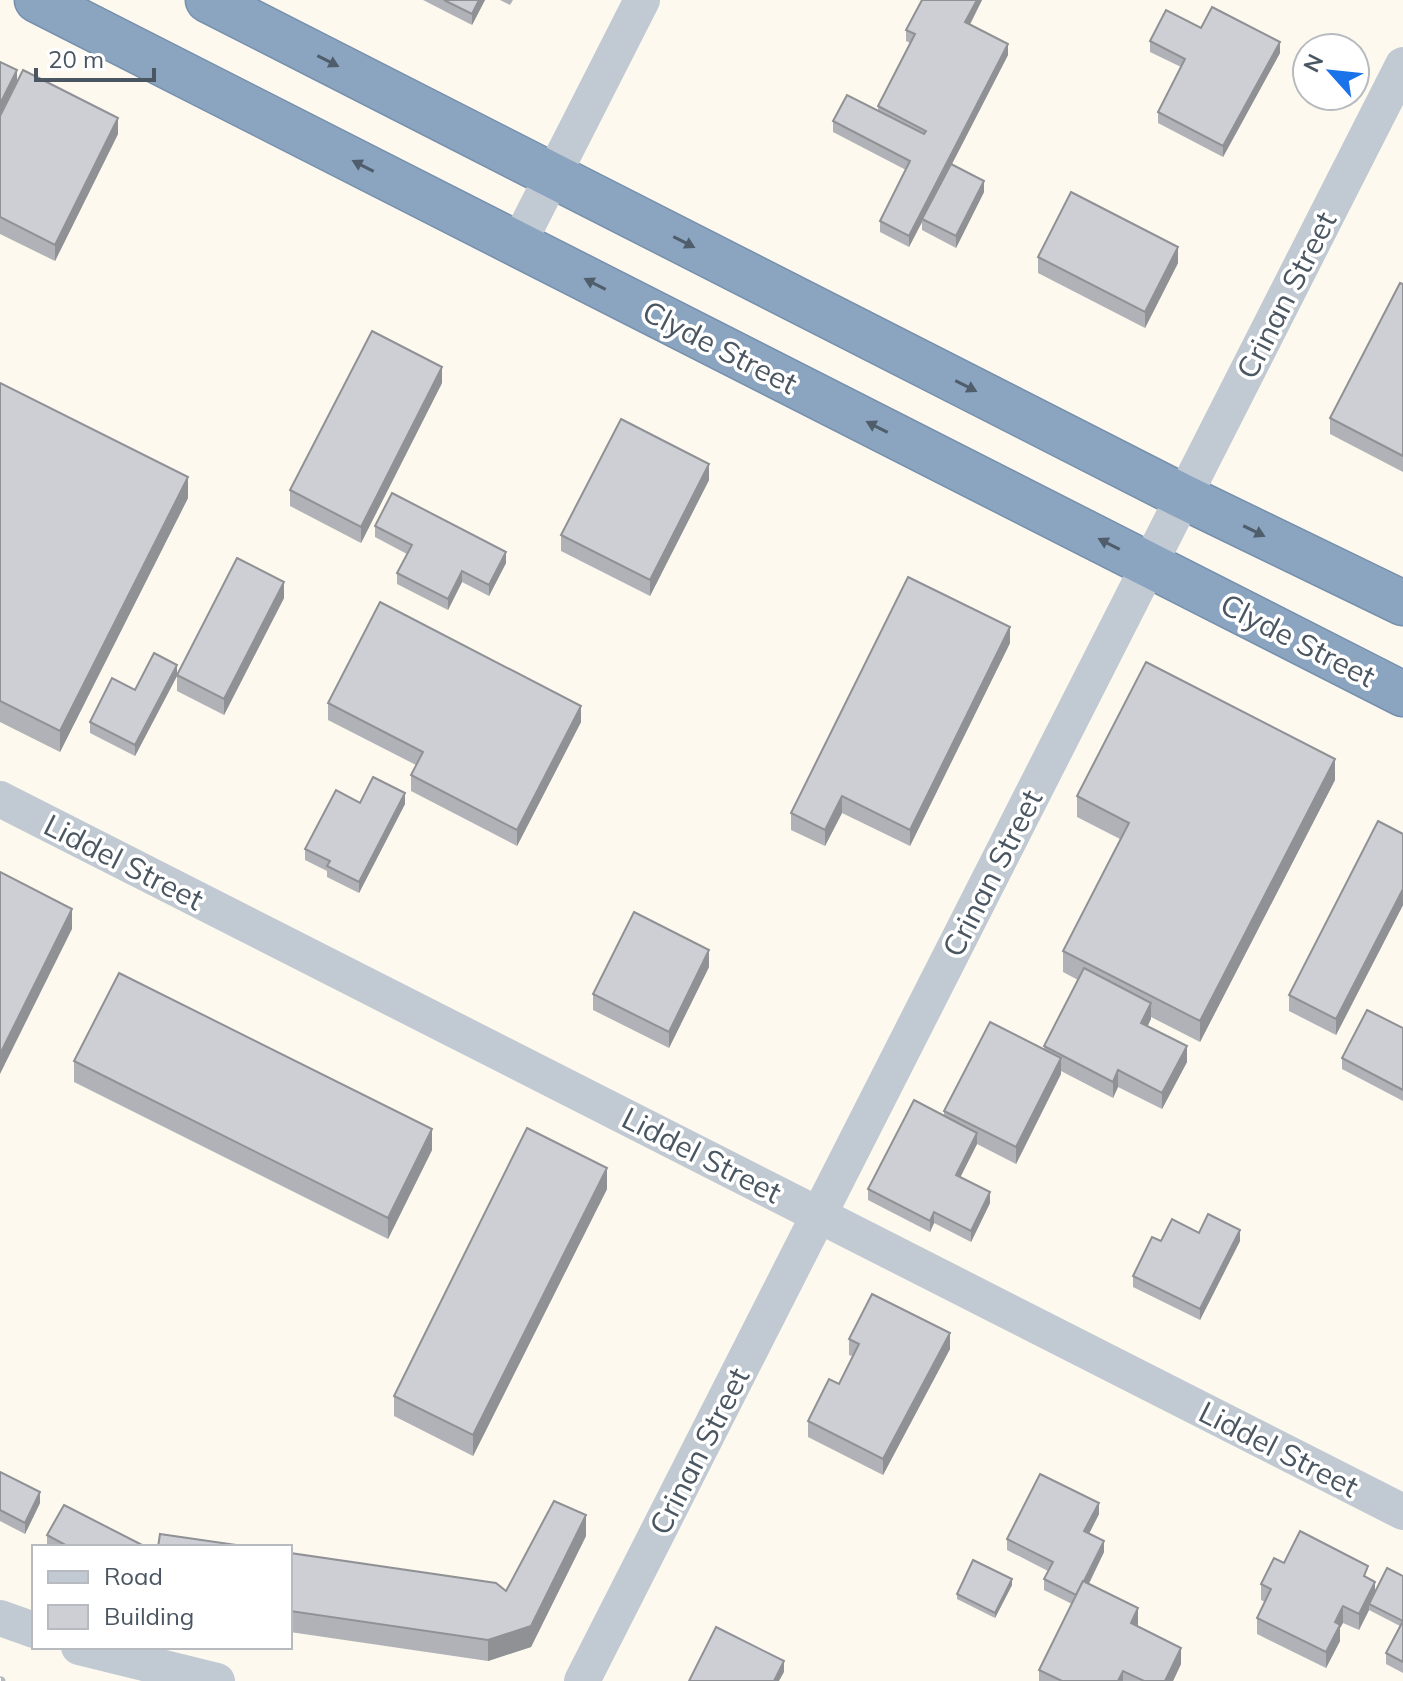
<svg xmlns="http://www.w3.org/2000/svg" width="1403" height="1681" font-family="Mulish,sans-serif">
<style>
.commercial{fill:#fdf9ef;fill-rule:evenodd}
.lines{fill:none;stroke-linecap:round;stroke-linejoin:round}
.highway-casing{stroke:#7690ad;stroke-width:47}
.street{stroke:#c1cad2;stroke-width:36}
.highway{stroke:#8ba5c1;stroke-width:44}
.rail-casing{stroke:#b5b8bd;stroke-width:9}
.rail{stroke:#fff;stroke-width:6;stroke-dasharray:18;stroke-linecap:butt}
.wall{fill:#b0b2b7}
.shaded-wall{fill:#909195}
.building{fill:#cdcfd5;stroke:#909195;stroke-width:2}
.oneway{fill:#505e6b}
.labels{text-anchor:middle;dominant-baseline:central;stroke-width:7;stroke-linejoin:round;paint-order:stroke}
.street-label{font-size:30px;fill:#4a5661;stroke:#fff}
</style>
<rect width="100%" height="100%" fill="#f5f3f3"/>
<path class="commercial" d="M0 0H1403V1681H0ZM1307 48H1355V96H1307ZM34 1547H290V1647H34Z"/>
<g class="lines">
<defs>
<g id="highway">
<path d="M37 0 1403 694"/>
<path d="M208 0 1184 497 1403 603"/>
</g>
</defs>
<use href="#highway" class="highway-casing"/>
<g class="street">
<path d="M518 244 642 0"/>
<path d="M0 799 1403 1512"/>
<path d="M0 1618 34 1630"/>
<path d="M79 1647 217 1681"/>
<path d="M582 1681 1403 65"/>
</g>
<use href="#highway" class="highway"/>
<defs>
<path id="rail" d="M0 1681H1"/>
</defs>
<use href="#rail" class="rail-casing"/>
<use href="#rail" class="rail"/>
</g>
<g class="wall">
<path d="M423 0H485L472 25Z"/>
<path d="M500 0H513L510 5Z"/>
<path d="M922 0H982L970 25 1008 55 952 164 984 192 956 248 922 230V222L909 247 880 232V221L906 170 833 132V121L878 110V106L910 43 906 41V30Z"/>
<path d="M1201 28 1280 53 1223 157 1158 123V112L1181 67 1150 52V41Z"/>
<path d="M0 116 118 134 55 261 0 234Z"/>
<path d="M1038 257 1178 263 1145 328 1038 273Z"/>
<path d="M1403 284V472L1330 434V418Z"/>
<path d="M0 383 188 498 60 752 0 722Z"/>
<path d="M442 383 361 543 290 506V490Z"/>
<path d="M709 480 650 596 561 551V535Z"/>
<path d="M375 526 506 563 489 596 462 582 448 610 397 584V573L407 554 375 537Z"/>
<path d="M284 598 224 715 177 691V675Z"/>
<path d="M1010 643 910 846 842 813 825 846 791 830V813Z"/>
<path d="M177 676 135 756 90 733V722L135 690Z"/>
<path d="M328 703 581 722 517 846 411 791V775L416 765 328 720Z"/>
<path d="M1335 780 1200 1042 1151 1017 1148 1026 1187 1062 1162 1109 1118 1087 1113 1098 1061 1071V1074L1016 1164 977 1144 960 1177 990 1203 971 1242 934 1223 930 1232 868 1200V1189L944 1116V1111L1044 1049V1046L1078 980 1063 972V951L1120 839 1077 817V796Z"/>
<path d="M360 803 405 804 359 893 327 877V871L305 860V849Z"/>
<path d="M1403 834V905L1336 1035 1289 1011V995Z"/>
<path d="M709 967 669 1048 593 1010V994Z"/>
<path d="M1403 1028V1101L1342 1069V1058Z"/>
<path d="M74 1061 432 1150 388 1239 74 1082Z"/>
<path d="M607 1189 473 1456 394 1416V1396Z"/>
<path d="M1199 1233 1240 1241 1200 1320 1133 1287V1276L1161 1241Z"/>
<path d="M849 1339 950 1349 883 1475 808 1437V1421L839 1384 852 1356 849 1355Z"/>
<path d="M0 1472 40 1503 25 1534 0 1521Z"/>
<path d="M1099 1514 1089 1534 1104 1552 1089 1584 1138 1624 1137 1626 1181 1664 1173 1681H1039V1670L1072 1604 1044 1590V1579L1048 1571 1007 1550V1539Z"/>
<path d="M47 1535 146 1547H47Z"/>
<path d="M586 1536 531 1647 488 1661 290 1632V1553L506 1591Z"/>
<path d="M1284 1563 1368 1578 1375 1592 1403 1576V1673L1386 1664V1653L1400 1626 1369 1610 1359 1630 1343 1623 1340 1628V1641L1326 1668 1257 1634V1618L1265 1602 1261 1600V1584Z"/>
<path d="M1012 1585 995 1618 957 1599V1594Z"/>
</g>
<g class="shaded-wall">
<path d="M479 0H485L472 25V14Z"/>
<path d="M977 0H982L965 33V22Z"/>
<path d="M1280 42V53L1223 157V146Z"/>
<path d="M1008 44V55L923 220 922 219V222L909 247V236Z"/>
<path d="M17 70V81L0 115V104Z"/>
<path d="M118 118V134L55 261V245Z"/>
<path d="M984 181V192L956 248V236Z"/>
<path d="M1178 247V263L1145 328V312Z"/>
<path d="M442 367V383L361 543V527Z"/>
<path d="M709 464V480L650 596V580Z"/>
<path d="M188 477V498L60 752V731Z"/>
<path d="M506 552V563L489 596V585Z"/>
<path d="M462 571V582L448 610V599Z"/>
<path d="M284 582V598L224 715V699Z"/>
<path d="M1010 627V643L910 846V830Z"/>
<path d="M177 665V676L135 756V745Z"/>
<path d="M581 706V722L517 846V830Z"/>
<path d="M1335 759V780L1200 1042V1021Z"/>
<path d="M405 793V804L359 893V882Z"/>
<path d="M842 796V813L825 846V830Z"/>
<path d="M1403 889V905L1336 1035V1019Z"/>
<path d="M72 909V929L0 1074V1054Z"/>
<path d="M709 950V967L669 1048V1032Z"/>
<path d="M1151 1003V1019L1141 1039V1023Z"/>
<path d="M1187 1046V1062L1162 1109V1093Z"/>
<path d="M1061 1058V1074L1016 1164V1147Z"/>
<path d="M1118 1070V1087L1113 1098V1082Z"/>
<path d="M432 1129V1150L388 1239V1218Z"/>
<path d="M977 1133V1144L956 1186V1175Z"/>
<path d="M607 1168V1189L473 1456V1435Z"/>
<path d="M990 1192V1203L971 1242V1231Z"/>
<path d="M934 1212V1223L930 1232V1221Z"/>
<path d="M1240 1230V1241L1200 1320V1309Z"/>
<path d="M950 1333V1349L883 1475V1459Z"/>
<path d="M40 1492V1503L25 1534V1523Z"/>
<path d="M1099 1503V1514L1084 1543V1531Z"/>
<path d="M586 1515V1536L531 1647 488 1661V1640Z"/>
<path d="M1104 1541V1552L1077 1607V1596Z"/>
<path d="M1012 1579V1585L995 1618V1613Z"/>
<path d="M1375 1582V1598L1369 1604V1610L1359 1630V1614Z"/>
<path d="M1343 1606V1623L1340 1628V1641L1326 1668V1652L1335 1622Z"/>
<path d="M1138 1608V1624L1131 1639V1623Z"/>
<path d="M1181 1648V1664L1173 1681H1165Z"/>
<path d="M784 1661V1672L779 1681H774Z"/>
<path d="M1123 1671V1681H1118Z"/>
</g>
<g class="building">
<path d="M444 0H479L472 14Z"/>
<path d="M922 0H977L965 22 1008 44 909 236 880 221 910 161 833 121 847 95 924 134 926 131 878 106 915 34 906 30Z"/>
<path d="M1212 7 1280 42 1223 146 1158 112 1185 59 1150 41 1166 10 1201 28Z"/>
<path d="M0 62 17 70 0 104Z"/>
<path d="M23 70 118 118 55 245 0 217V116Z"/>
<path d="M951 164 984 181 956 236 922 219Z"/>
<path d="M1071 192 1178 247 1145 312 1038 257Z"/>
<path d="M1400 283 1403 284V456L1330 418Z"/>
<path d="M372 331 442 367 361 527 290 490Z"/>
<path d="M0 383 188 477 60 731 0 701Z"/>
<path d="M621 419 709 464 650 580 561 535Z"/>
<path d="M392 493 506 552 489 585 462 571 448 599 397 573 412 545 375 526Z"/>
<path d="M237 558 284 582 224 699 177 675Z"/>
<path d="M908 577 1010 627 910 830 842 796 825 830 791 813Z"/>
<path d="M380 602 581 706 517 830 411 775 423 752 328 703Z"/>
<path d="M154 653 177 665 135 745 90 722 112 678 135 690Z"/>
<path d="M1146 662 1335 759 1200 1021 1063 951 1129 823 1077 796Z"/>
<path d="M373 777 405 793 359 882 327 866 330 861 305 849 336 790 360 803Z"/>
<path d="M1378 821 1403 834V889L1336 1019 1289 995Z"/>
<path d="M0 872 72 909 0 1054Z"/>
<path d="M634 912 709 950 669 1032 593 994Z"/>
<path d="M1084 968 1151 1003 1141 1023 1187 1046 1162 1093 1118 1070 1113 1082 1044 1046Z"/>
<path d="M119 973 432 1129 388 1218 74 1061Z"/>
<path d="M1367 1010 1403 1028V1090L1342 1058Z"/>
<path d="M990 1022 1061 1058 1016 1147 944 1111Z"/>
<path d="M914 1100 977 1133 956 1175 990 1192 971 1231 934 1212 930 1221 868 1189Z"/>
<path d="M527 1128 607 1168 473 1435 394 1396Z"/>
<path d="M1208 1214 1240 1230 1200 1309 1133 1276 1152 1237 1161 1241 1172 1219 1199 1233Z"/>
<path d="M872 1294 950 1333 883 1459 808 1421 829 1379 839 1384 859 1344 849 1339Z"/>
<path d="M0 1472 40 1492 25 1523 0 1510Z"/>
<path d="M1040 1474 1099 1503 1084 1531 1104 1541 1084 1581H1083L1076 1595 1044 1579 1053 1562 1007 1539Z"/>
<path d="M554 1501 586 1515 531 1626 488 1640 290 1611V1553L496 1583 506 1591Z"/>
<path d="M64 1505 146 1547H69L47 1535Z"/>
<path d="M1300 1531 1368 1566 1364 1576 1375 1582 1359 1614 1343 1606 1335 1622 1340 1625 1326 1652 1257 1618 1271 1589 1261 1584 1274 1558 1284 1563Z"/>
<path d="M160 1534 250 1547H158Z"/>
<path d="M973 1560 1012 1579 995 1613 957 1594Z"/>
<path d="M1387 1568 1403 1576V1621L1369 1604Z"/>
<path d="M1083 1581 1138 1608 1131 1623 1181 1648 1165 1681H1144L1123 1671 1118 1681H1062L1039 1670Z"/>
<path d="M1403 1621V1662L1386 1653Z"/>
<path d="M716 1627 784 1661 774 1681H689Z"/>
</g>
<defs><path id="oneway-solid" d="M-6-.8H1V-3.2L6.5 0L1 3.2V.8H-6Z" transform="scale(2)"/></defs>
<g class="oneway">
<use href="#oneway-solid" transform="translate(328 61) rotate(27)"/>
<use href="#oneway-solid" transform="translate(363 166) rotate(-153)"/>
<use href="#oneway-solid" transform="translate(684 242) rotate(27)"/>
<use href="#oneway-solid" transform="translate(595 284) rotate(-153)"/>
<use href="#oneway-solid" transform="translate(966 386) rotate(27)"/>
<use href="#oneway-solid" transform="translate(877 427) rotate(-153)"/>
<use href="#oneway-solid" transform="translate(1254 531) rotate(26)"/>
<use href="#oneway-solid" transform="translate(1109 544) rotate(-153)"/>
</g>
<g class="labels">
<g class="street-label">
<text transform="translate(1286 295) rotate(-63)">Crinan Street</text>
<text transform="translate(720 347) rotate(27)">Clyde Street</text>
<text transform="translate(1298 640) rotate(27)">Clyde Street</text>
<text transform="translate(124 862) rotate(27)">Liddel Street</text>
<text transform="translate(992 873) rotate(-63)">Crinan Street</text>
<text transform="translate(702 1155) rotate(27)">Liddel Street</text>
<text transform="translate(1279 1449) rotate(27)">Liddel Street</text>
<text transform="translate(699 1451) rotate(-63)">Crinan Street</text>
</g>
</g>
<rect x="32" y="1545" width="260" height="104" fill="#ffffff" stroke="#b7bbc0" stroke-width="2"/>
<rect x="48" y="1571" width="40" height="12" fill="#c1cad2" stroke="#b7bbc0" stroke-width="2"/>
<text x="104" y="1585" font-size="24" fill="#4a5661">Road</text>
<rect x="48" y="1605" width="40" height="24" fill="#cdcfd5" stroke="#b7bbc0" stroke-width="2"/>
<text x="104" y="1625" font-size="24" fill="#4a5661">Building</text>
<g transform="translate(1331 72) rotate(297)"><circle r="38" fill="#ffffff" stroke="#b7bbc0" stroke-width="2"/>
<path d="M0-6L14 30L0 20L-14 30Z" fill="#1a73e8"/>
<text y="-12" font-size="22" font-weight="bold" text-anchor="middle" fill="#4a5661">N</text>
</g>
<path d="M36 68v12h118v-12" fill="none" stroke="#4a5661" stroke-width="4"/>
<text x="48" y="68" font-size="24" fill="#4a5661" stroke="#ffffff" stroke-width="6" paint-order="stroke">20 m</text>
</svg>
